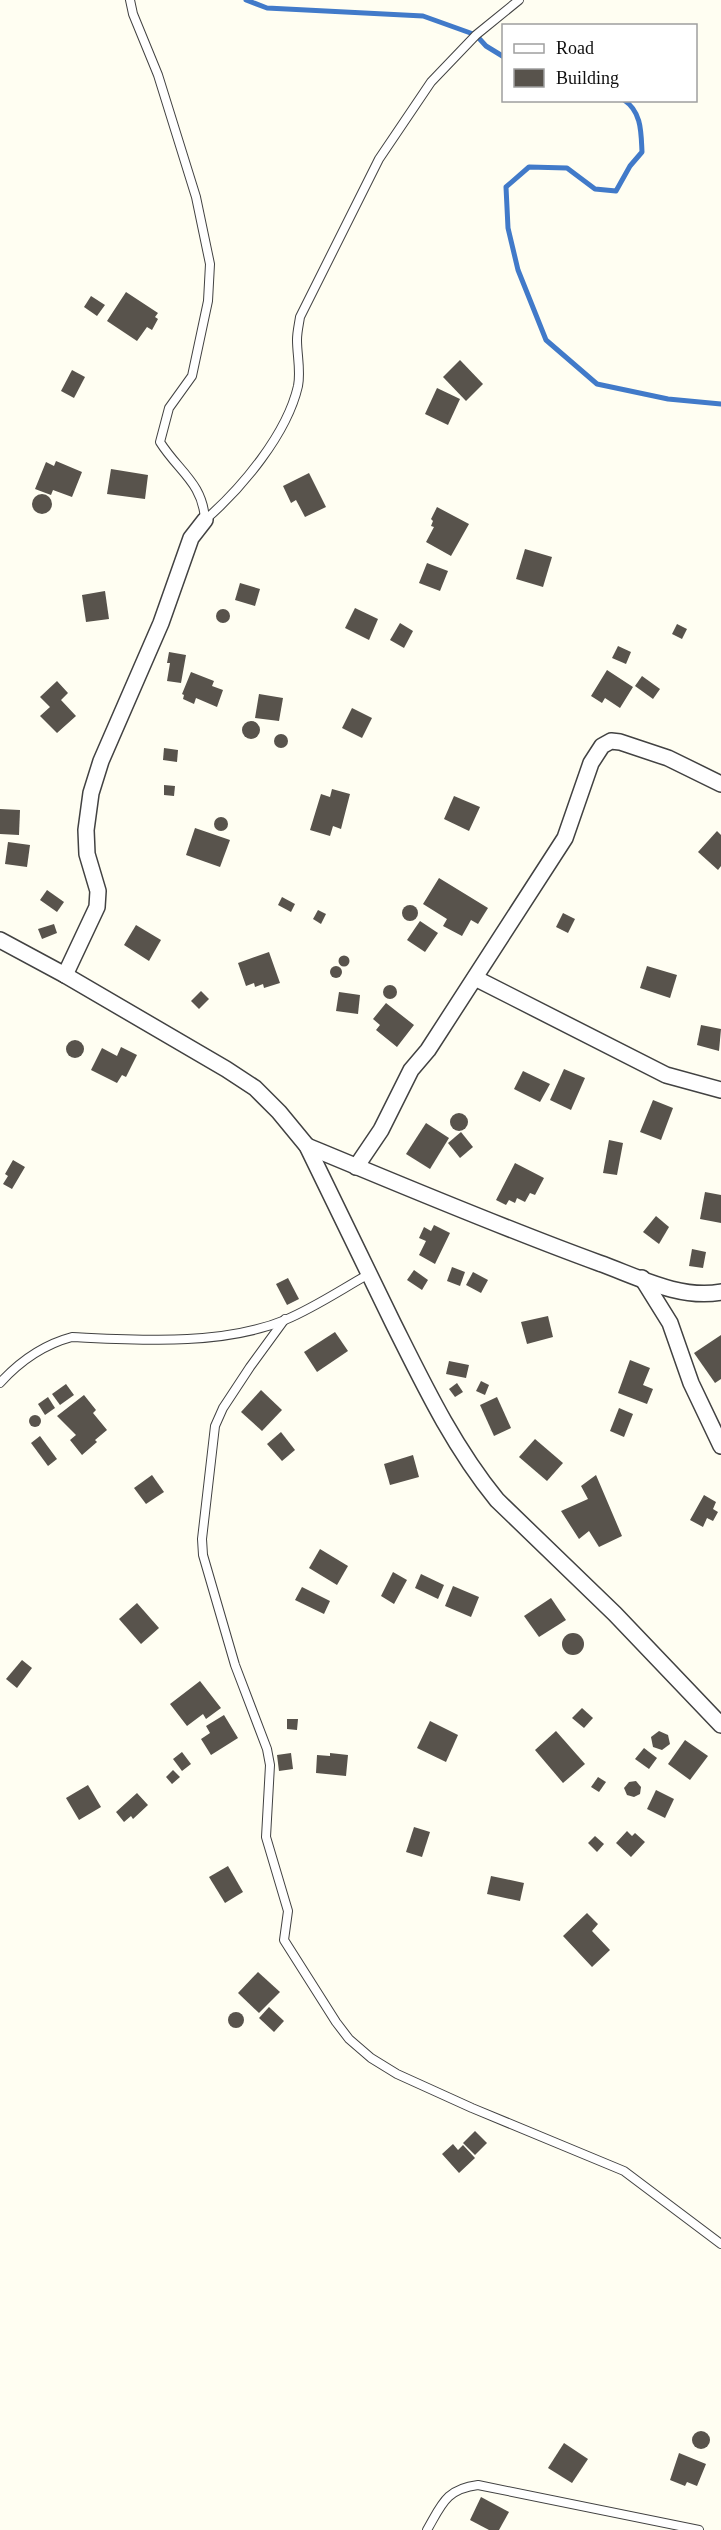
<svg xmlns="http://www.w3.org/2000/svg" width="721" height="2530" font-family="Georgia,serif">
<style>
.lines{fill:none;stroke-linecap:round;stroke-linejoin:round}
.stream{stroke:#417ac9;stroke-width:5}
.building{fill:#58534c}
.service-casing{stroke:#424242;stroke-width:10}
.minor-casing{stroke:#424242;stroke-width:18}
.service{stroke:#fff;stroke-width:8}
.minor{stroke:#fff;stroke-width:15}
</style>
<rect width="100%" height="100%" fill="#fffef2"/>
<g class="lines">
<g class="stream">
<path d="M246 0 267 8 423 16 476 35 486 46 504 57"/>
<path d="M624 100C642 112 641 133 642 152L630 166 616 191 595 189 567 168 529 167 506 187 508 228 518 270 546 340 597 384 668 399 721 404"/>
</g>
</g>
<g class="building">
<path d="M126 292 158 313 155 317 158 319 152 330 147 327 137 341 107 321Z"/>
<path d="M91 296 105 305 97 316 84 307Z"/>
<path d="M460 360 483 384 466 401 443 377Z"/>
<path d="M72 370 85 377 74 398 61 391Z"/>
<path d="M437 388 460 399 448 425 425 414Z"/>
<path d="M56 461 82 472 72 497 53 490 51 495 35 489 46 462 54 466Z"/>
<path d="M111 469 148 475 145 499 107 494Z"/>
<path d="M309 473 326 507 305 517 296 500 291 503 283 486Z"/>
<circle cx="42" cy="504" r="10"/>
<path d="M437 507 469 524 451 556 426 542 434 527 431 526 433 521 431 519Z"/>
<path d="M525 549 552 557 543 587 516 579Z"/>
<path d="M427 563 448 571 440 591 419 583Z"/>
<path d="M240 583 260 589 255 606 235 600Z"/>
<path d="M105 591 109 619 86 622 82 595Z"/>
<path d="M355 608 378 619 369 640 345 628Z"/>
<circle cx="223" cy="616" r="7"/>
<path d="M400 623 413 631 404 648 390 640Z"/>
<path d="M677 624 687 629 682 639 672 634Z"/>
<path d="M618 646 631 652 626 664 612 658Z"/>
<path d="M169 652 186 655 181 683 167 681 170 663H167Z"/>
<path d="M607 670 633 687 620 708 605 698 602 703 591 696Z"/>
<path d="M191 672 214 681 212 686 223 690 217 707 196 698 194 704 183 699 184 695 182 694Z"/>
<path d="M642 676 660 689 653 699 635 686Z"/>
<path d="M57 681 68 693 61 700 76 716 57 733 40 716 50 707 40 697Z"/>
<path d="M259 694 283 698 279 721 255 718Z"/>
<path d="M352 708 372 718 362 738 342 728Z"/>
<circle cx="251" cy="730" r="9"/>
<circle cx="281" cy="741" r="7"/>
<path d="M164 748 178 750 177 762 163 760Z"/>
<path d="M164 785 175 786 174 796 164 795Z"/>
<path d="M332 789 350 794 341 829 333 826 330 836 310 830 321 794 330 797Z"/>
<path d="M454 796 480 807 469 831 444 819Z"/>
<path d="M0 809 20 810 19 835 0 834Z"/>
<circle cx="221" cy="824" r="7"/>
<path d="M195 828 230 840 220 867 186 855Z"/>
<path d="M717 831 721 835V866L718 870 698 852Z"/>
<path d="M8 842 30 845 27 867 5 864Z"/>
<path d="M439 878 488 908 478 924 471 920 462 936 443 926 447 919 423 904Z"/>
<path d="M47 890 64 902 57 912 40 900Z"/>
<path d="M282 897 295 904 291 912 278 905Z"/>
<circle cx="410" cy="913" r="8"/>
<path d="M318 910 326 914 321 924 313 919Z"/>
<path d="M563 913 575 919 568 933 556 927Z"/>
<path d="M420 921 438 933 425 952 407 940Z"/>
<path d="M54 924 57 933 42 939 38 929Z"/>
<path d="M136 925 161 940 149 961 124 945Z"/>
<path d="M269 952 280 983 264 988 263 984 255 987 254 983 246 986 238 963Z"/>
<circle cx="344" cy="961" r="5.5"/>
<circle cx="336" cy="972" r="6"/>
<path d="M647 966 677 975 670 998 640 988Z"/>
<circle cx="390" cy="992" r="7"/>
<path d="M201 991 209 999 199 1009 191 1001Z"/>
<path d="M339 992 360 995 358 1014 336 1011Z"/>
<path d="M386 1003 414 1025 397 1047 376 1030 380 1025 373 1019Z"/>
<path d="M701 1025 721 1029 719 1051 697 1045Z"/>
<circle cx="75" cy="1049" r="9"/>
<path d="M121 1047 137 1055 126 1077 122 1075 117 1083 91 1070 102 1048 117 1056Z"/>
<path d="M564 1069 585 1078 571 1110 550 1100Z"/>
<path d="M523 1071 550 1084 540 1102 514 1089Z"/>
<path d="M653 1100 673 1108 661 1140 640 1132Z"/>
<circle cx="459" cy="1122" r="9"/>
<path d="M426 1123 449 1138 430 1169 406 1154Z"/>
<path d="M461 1132 473 1147 460 1158 448 1143Z"/>
<path d="M609 1140 623 1143 617 1175 603 1173Z"/>
<path d="M13 1160 25 1167 12 1189 3 1184 8 1176 5 1174Z"/>
<path d="M515 1163 544 1178 535 1195 530 1193 525 1202 517 1198 515 1203 509 1200 506 1205 496 1200Z"/>
<path d="M705 1192 721 1195V1223L700 1219Z"/>
<path d="M656 1216 669 1227 659 1244 643 1232Z"/>
<path d="M434 1225 450 1233 435 1264 419 1255 426 1241 419 1238 424 1227 431 1231Z"/>
<path d="M692 1249 706 1252 703 1268 689 1266Z"/>
<path d="M452 1267 465 1272 460 1286 447 1281Z"/>
<path d="M414 1270 428 1280 422 1290 407 1280Z"/>
<path d="M473 1272 488 1280 481 1293 466 1285Z"/>
<path d="M288 1278 299 1299 287 1305 276 1284Z"/>
<path d="M548 1316 553 1337 527 1344 521 1322Z"/>
<path d="M335 1332 348 1351 317 1372 304 1352Z"/>
<path d="M721 1335V1379L715 1383 694 1353Z"/>
<path d="M630 1360 650 1368 643 1385 653 1389 647 1404 618 1393Z"/>
<path d="M449 1361 469 1365 466 1378 446 1374Z"/>
<path d="M481 1381 489 1385 485 1395 476 1391Z"/>
<path d="M457 1383 463 1392 455 1397 449 1389Z"/>
<path d="M66 1384 74 1395 60 1405 52 1394Z"/>
<path d="M261 1390 282 1410 262 1431 241 1412Z"/>
<path d="M84 1395 96 1410 93 1413 107 1430 95 1440 97 1442 82 1455 70 1440 76 1435 57 1416Z"/>
<path d="M48 1397 55 1408 45 1415 38 1404Z"/>
<path d="M497 1397 511 1428 494 1436 480 1405Z"/>
<path d="M619 1408 633 1414 624 1437 610 1431Z"/>
<circle cx="35" cy="1421" r="6"/>
<path d="M281 1432 295 1450 282 1461 267 1444Z"/>
<path d="M40 1436 57 1459 48 1466 31 1443Z"/>
<path d="M535 1439 563 1463 547 1481 519 1457Z"/>
<path d="M413 1455 419 1477 390 1485 384 1464Z"/>
<path d="M152 1475 164 1492 146 1504 134 1488Z"/>
<path d="M596 1475 622 1536 599 1547 589 1531 579 1539 561 1511 588 1499 581 1486Z"/>
<path d="M704 1495 716 1502 713 1509 718 1512 713 1521 707 1518 703 1527 690 1520Z"/>
<path d="M320 1549 348 1566 337 1585 309 1568Z"/>
<path d="M393 1572 407 1580 394 1604 381 1596Z"/>
<path d="M421 1574 444 1585 438 1599 415 1588Z"/>
<path d="M453 1586 479 1597 471 1617 445 1606Z"/>
<path d="M302 1587 330 1601 324 1614 295 1600Z"/>
<path d="M551 1598 566 1620 539 1637 524 1616Z"/>
<path d="M137 1603 159 1628 141 1644 119 1619Z"/>
<circle cx="573" cy="1644" r="11"/>
<path d="M22 1660 32 1668 17 1688 6 1679Z"/>
<path d="M200 1681 221 1708 206 1719 203 1714 187 1726 170 1704Z"/>
<path d="M582 1708 593 1718 584 1728 572 1718Z"/>
<path d="M224 1715 238 1738 211 1755 201 1739 210 1733 206 1726Z"/>
<path d="M287 1719H298L297 1730 287 1729Z"/>
<path d="M430 1721 458 1735 446 1762 417 1748Z"/>
<path d="M556 1731 585 1764 563 1783 535 1750Z"/>
<path d="M659 1731 668 1735 670 1744 662 1750 653 1747 651 1737Z"/>
<path d="M685 1740 708 1756 690 1780 668 1764Z"/>
<path d="M644 1748 657 1758 649 1769 635 1759Z"/>
<path d="M182 1752 191 1764 182 1771 173 1759Z"/>
<path d="M291 1753 293 1769 279 1771 277 1755Z"/>
<path d="M330 1753 348 1755 346 1776 316 1773 317 1755 330 1756Z"/>
<path d="M173 1770 180 1777 172 1784 166 1777Z"/>
<path d="M598 1777 606 1782 599 1792 591 1787Z"/>
<path d="M636 1781 641 1787 640 1794 634 1797 627 1795 624 1788 629 1782Z"/>
<path d="M88 1785 101 1807 79 1820 66 1798Z"/>
<path d="M656 1790 674 1799 665 1818 647 1809Z"/>
<path d="M137 1793 148 1805 133 1819 131 1816 124 1822 116 1812Z"/>
<path d="M414 1827 430 1832 422 1857 406 1852Z"/>
<path d="M627 1831 632 1836 635 1833 645 1842 631 1857 616 1843Z"/>
<path d="M595 1836 604 1844 597 1852 588 1843Z"/>
<path d="M228 1866 243 1892 225 1903 209 1877Z"/>
<path d="M491 1876 524 1883 520 1901 487 1894Z"/>
<path d="M587 1913 598 1924 592 1931 610 1950 592 1967 563 1936Z"/>
<path d="M258 1972 280 1992 259 2013 238 1993Z"/>
<path d="M269 2007 284 2021 274 2032 259 2018Z"/>
<circle cx="236" cy="2020" r="8"/>
<path d="M475 2131 487 2143 475 2155 463 2143Z"/>
<path d="M453 2144 458 2150 463 2145 475 2158 459 2173 442 2154Z"/>
<circle cx="701" cy="2440" r="9"/>
<path d="M564 2443 588 2459 572 2483 548 2468Z"/>
<path d="M679 2453 706 2464 697 2486 687 2482 685 2486 670 2480Z"/>
<path d="M481 2497 509 2512 499 2530H489L470 2520Z"/>
</g>
<g class="lines">
<defs>
<g id="service">
<path d="M130 0 133 14 158 75 196 197 210 264 208 301 192 376 169 408 160 442C178 471 203 483 205 520"/>
<path d="M205 520C242 488 287 434 298 386 301 371 297 355 297 340 297 332 299 324 300 317L379 159 431 82 476 35 519 0"/>
<path d="M285 1319 250 1367 223 1408 215 1426 202 1539 203 1555 235 1665 267 1749 270 1765 266 1837 288 1911 284 1940 336 2022 349 2039 371 2058 397 2074 472 2108 624 2171 721 2244"/>
<path d="M0 1383C20 1361 42 1345 72 1337 139 1340 222 1346 285 1320 314 1308 342 1289 369 1274"/>
<path d="M427 2530C442 2504 446 2489 478 2485L699 2530"/>
</g>
<g id="minor">
<path d="M0 940 65 975 226 1069 255 1088 279 1112 307 1146C336 1205 364 1264 393 1323 424 1385 453 1446 497 1500L615 1614 721 1725"/>
<path d="M65 975 97 907 98 891 87 854 86 830 91 793 101 761 161 623 191 538 205 520"/>
<path d="M475 978 666 1075 721 1090"/>
<path d="M307 1146C404 1186 500 1227 599 1263 636 1276 680 1300 721 1292"/>
<path d="M356 1167 381 1130 411 1070 428 1050 565 838 591 763 602 746 611 741 620 742 668 758 721 784"/>
<path d="M642 1278 670 1323 691 1383 721 1446"/>
</g>
</defs>
<use href="#service" class="service-casing"/>
<use href="#minor" class="minor-casing"/>
<use href="#service" class="service"/>
<use href="#minor" class="minor"/>
</g>
<rect x="502" y="24" width="195" height="78" fill="#ffffff" stroke="#9f9f9f" stroke-width="1.5"/>
<rect x="514" y="44" width="30" height="9" fill="#ffffff" stroke="#9f9f9f" stroke-width="1.5"/>
<text x="556" y="54" font-size="18" fill="#0f0f0f">Road</text>
<rect x="514" y="69" width="30" height="18" fill="#58534c" stroke="#9f9f9f" stroke-width="1.5"/>
<text x="556" y="84" font-size="18" fill="#0f0f0f">Building</text>
</svg>
